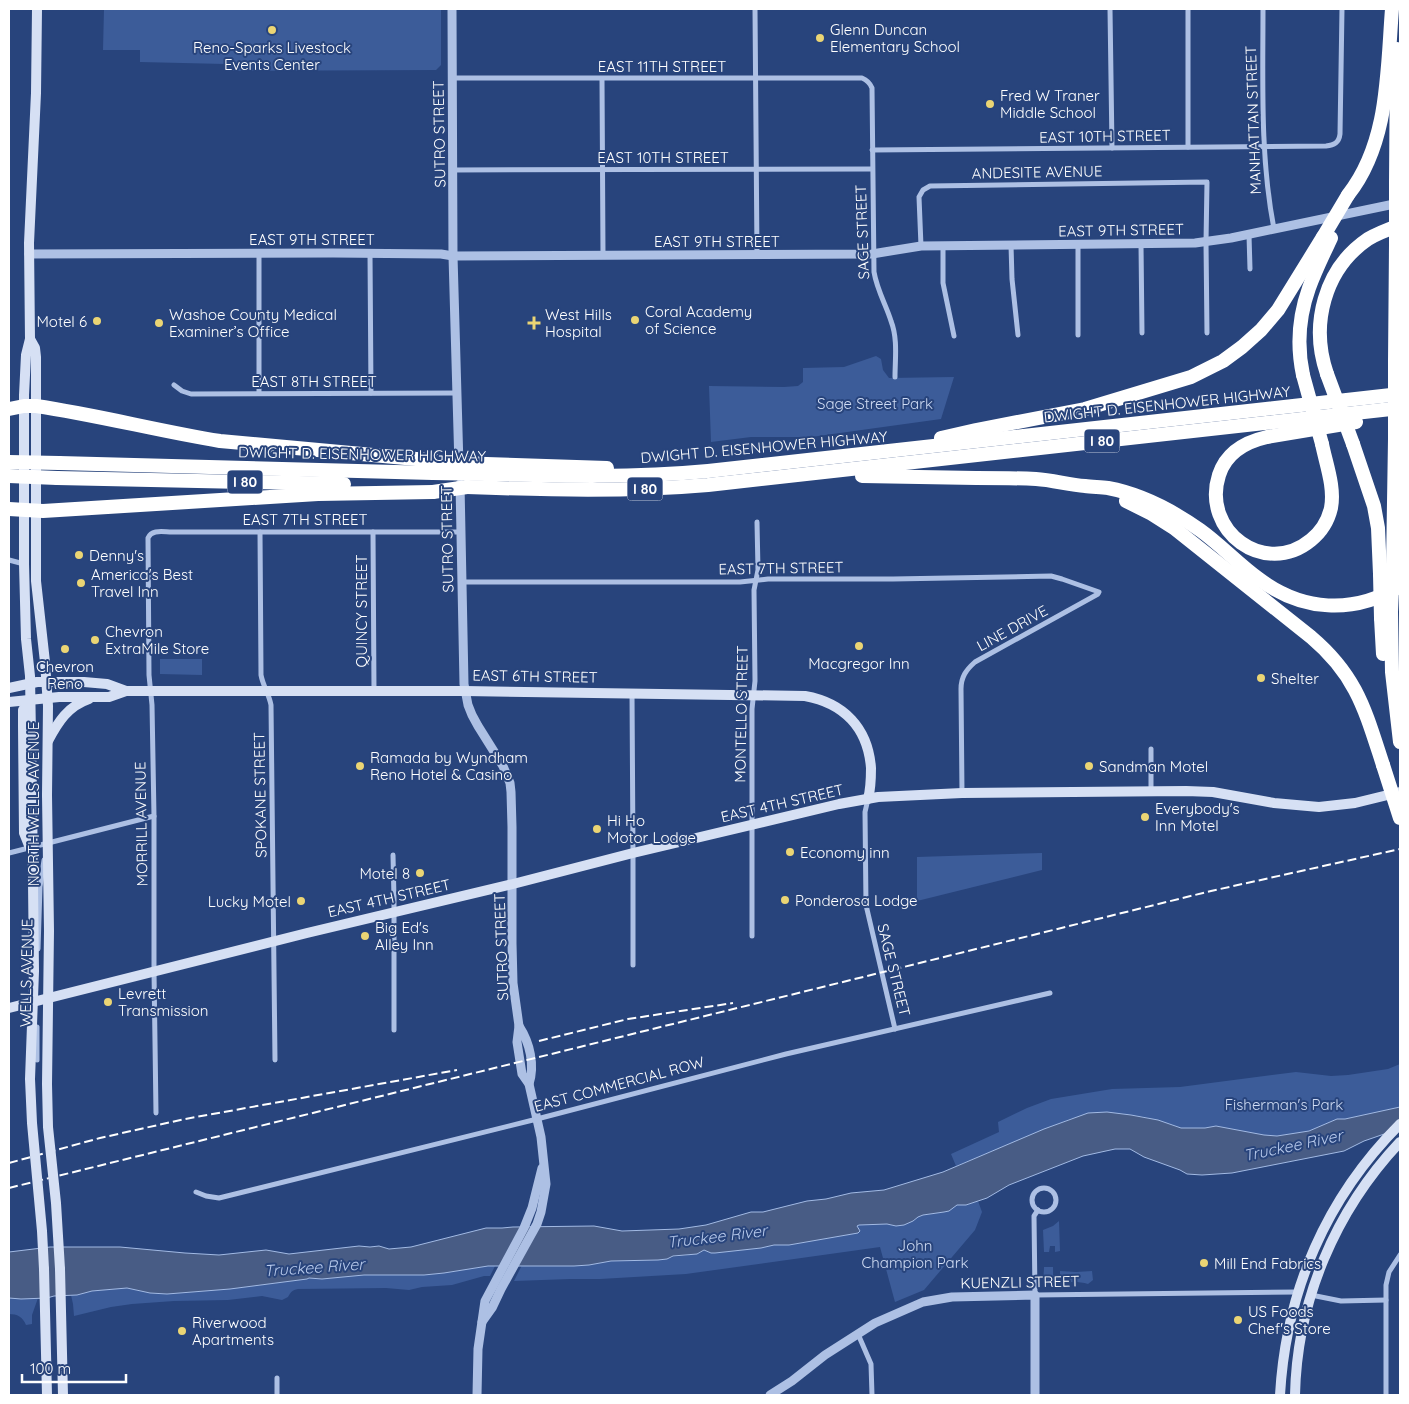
<svg xmlns="http://www.w3.org/2000/svg" width="1409" height="1404" font-family="Quicksand,sans-serif">
<style>
.green{fill:#3c5c99}
.water{fill:#485c85;stroke:#a2bae4}
.lines{fill:none;stroke-linecap:round;stroke-linejoin:round}
.minor{stroke:#adc0e4;stroke-width:5}
.tertiary{stroke:#adc0e4;stroke-width:9}
.secondary{stroke:#d6e0f4;stroke-width:10}
.motorway{stroke:#fff;stroke-width:14}
.rail{stroke:#fff;stroke-width:2;stroke-dasharray:9 4;stroke-linecap:butt}
.secondary-bridge{stroke:#d6e0f4;stroke-width:10}
.motorway-bridge{stroke:#fff;stroke-width:14}
.poi-dot{fill:#ebd574;stroke:#28447c;stroke-width:2}
.labels{text-anchor:middle;dominant-baseline:central;stroke-width:4;stroke-linejoin:round;paint-order:stroke}
.shield{fill:#28447c;stroke:#bec7d8;stroke-width:1}
.shield-label{font-size:14px;font-weight:bold;fill:#fff}
.poi-label{font-size:15px;fill:#fff;stroke:#28447c;text-anchor:start}
.street-label{font-size:15px;fill:#fff;stroke:#28447c}
.park-label{font-size:15px;fill:#d0dcf4;stroke:#28447c}
.water-label{font-size:16px;font-style:italic;fill:#b8caec;stroke:#28447c}
</style>
<rect width="100%" height="100%" fill="#28447c"/>
<g class="green">
<path d="M104 9H441V65L436 70 226 71 225 64 140 62V50H103Z"/>
<path d="M876 356 881 359 883 370 889 378 954 377 941 419 811 437H751L711 442 709 386 784 387 798 386 803 382V368L844 367Z"/>
<path d="M160 659H202V675L160 674Z"/>
<path d="M1042 853V870L917 901V857Z"/>
<path d="M1400 1064V1107L1345 1119H1337L1309 1131 1277 1136 1264 1135 1216 1126 1205 1128H1181L1173 1125 1145 1117 1118 1113H1099L1070 1119 956 1166 951 1154 999 1132 998 1122 1027 1108 1051 1099 1112 1089 1180 1087 1296 1072 1331 1076 1348 1075 1388 1069Z"/>
<path d="M978 1201 982 1212 975 1230 924 1290 895 1302 880 1247 686 1274 600 1279H570L514 1281 522 1265H589L611 1261 658 1260 667 1259 673 1257 697 1254 705 1250 708 1252 715 1253 761 1248 774 1245H789L847 1235 856 1225H859L887 1224 896 1226 913 1221 918 1217 923 1215 944 1212 957 1205H966Z"/>
<path d="M1059 1221 1060 1251 1055 1252V1246H1050L1049 1252H1044L1043 1230 1053 1226Z"/>
<path d="M488 1266H495L490 1276H484L452 1285 422 1287 409 1290 386 1288 298 1289C292 1290 291 1292 288 1297L282 1300 262 1296 228 1300 174 1301 132 1304 111 1307 74 1316 73 1304 71 1295H77L92 1291 127 1288 150 1293 167 1294 230 1289 307 1279 309 1278 322 1279 364 1275H424L444 1273Z"/>
<path d="M1044 1267H1053V1275H1060V1271L1076 1272 1092 1271 1093 1280 1088 1284C1076 1280 1061 1283 1048 1284 1042 1280 1044 1274 1044 1267Z"/>
<path d="M9 1298H38L32 1315V1324L26 1325C23 1317 17 1314 9 1314Z"/>
</g>
<path class="water" d="M1400 1107V1129L1390 1132 1364 1141 1344 1151 1232 1173 1202 1175 1187 1174 1180 1170 1144 1157 1130 1149H1115L1083 1156 1009 1185 987 1198 966 1205H957L949 1211 944 1212 923 1215 918 1217 913 1221 904 1225 896 1226 887 1224 859 1225 857 1226 860 1231 858 1233 789 1245H774L761 1248 715 1253H711L704 1250 697 1254 673 1256 667 1259 658 1260 611 1261 589 1265 574 1266H488L444 1273 424 1275H364L322 1279 309 1278 307 1279 230 1289 167 1294 150 1293 127 1288 92 1291 77 1295 54 1296 47 1298 21 1299 9 1298V1252L50 1247H120L185 1253 219 1255 266 1250 289 1254 359 1246 370 1247 379 1246 389 1249 411 1247 486 1228H502L513 1227 594 1226 622 1231 679 1229 706 1225 751 1212H763L807 1201 826 1199 851 1193 884 1190 943 1172 1044 1129 1088 1113 1107 1112 1131 1115 1158 1120 1181 1128H1205L1216 1126 1264 1135 1277 1136 1309 1131 1337 1119H1345Z"/>
<g class="lines">
<g class="minor">
<path d="M755 9 757 255"/>
<path d="M1110 9 1112 148"/>
<path d="M1188 9V147"/>
<path d="M1263 9C1263 82 1260 157 1274 229"/>
<path d="M452 78H862C867 80 870 83 872 88L874 272C877 290 886 305 891 321 898 339 895 359 895 377"/>
<path d="M602 79 603 255"/>
<path d="M872 150 1326 146C1334 145 1339 143 1340 134L1342 9"/>
<path d="M453 170 872 169"/>
<path d="M1249 235 1250 269"/>
<path d="M1141 244 1142 333"/>
<path d="M1011 245 1012 279 1018 335"/>
<path d="M1078 245V335"/>
<path d="M921 246 919 197 923 190 930 186 1207 182 1206 242 1207 333"/>
<path d="M943 246V283L954 336"/>
<path d="M259 253V393"/>
<path d="M370 253 371 393"/>
<path d="M174 385 182 391 191 394 457 393"/>
<path d="M260 532 261 675C263 686 269 694 271 705L275 1060"/>
<path d="M373 532 374 691"/>
<path d="M9 560 24 564"/>
<path d="M462 582H740L768 579H893L1051 576 1062 579 1099 592 1098 594 975 662C966 670 961 677 961 689L962 793"/>
<path d="M632 693 633 853V965"/>
<path d="M1151 749V791"/>
<path d="M868 799 865 812 866 905 895 1029"/>
<path d="M9 853 154 816"/>
<path d="M393 855 394 899V1030"/>
<path d="M752 936V709L755 681 754 590 758 570 757 522"/>
<path d="M38 949 40 887 44 860"/>
<path d="M37 1060V1027"/>
<path d="M156 1113 154 971V816L152 705 149 675 148 538C152 529 163 532 172 532H461"/>
<circle cx="1044" cy="1200" r="12"/>
<path d="M196 1192 206 1196 219 1198 537 1119 786 1054 1050 993"/>
<path d="M1038 1210 1034 1216 1035 1295 1297 1292"/>
<path d="M1311 1295 1341 1301 1386 1300"/>
<path d="M858 1334 871 1364 872 1395"/>
<path d="M277 1378V1395"/>
<path d="M1386 1395V1285L1389 1272 1400 1255"/>
</g>
<g class="tertiary">
<path d="M452 9 453 256 459 466"/>
<path d="M29 254 333 253 441 254 453 256 872 254 921 246 1195 243 1231 238 1399 203"/>
<path d="M460 484 464 684 468 705 472 715 478 726 503 766 510 783 511 792 512 827V943L513 983 519 1026 517 1042 522 1074 529 1084 541 1137 546 1184 541 1212 537 1224 501 1289 492 1308 482 1322"/>
<path d="M519 1026C530 1043 535 1065 529 1084"/>
<path d="M477 1395 478 1349 485 1301 524 1228 532 1208 542 1168"/>
<path d="M770 1395 792 1381 825 1355 875 1323 923 1302 952 1297 1035 1295V1395"/>
</g>
<g class="secondary">
<path d="M30 339 35 348 36 357V581L45 662 48 706 47 795"/>
<path d="M9 688 37 682H84L107 684 126 691H465L805 696C844 703 868 728 871 768 871 779 871 788 868 799"/>
<path d="M9 702 59 697H109L126 691"/>
<path d="M48 741C58 722 68 706 89 699"/>
<path d="M32 795 30 676 26 639 24 564V395L26 355 30 339 29 243 36 93 37 9"/>
<path d="M30 848 24 833 23 726V710L31 699"/>
<path d="M9 1008 307 933 513 884 633 853 839 804 878 797 962 793 1186 791 1213 792 1274 803 1319 807 1355 803 1400 792"/>
<path d="M44 1269 47 1395"/>
<path d="M60 1269 63 1395"/>
<path d="M1280 1395C1286 1291 1326 1198 1400 1124"/>
<path d="M1295 1395C1297 1301 1335 1211 1400 1142"/>
</g>
<g class="motorway">
<path d="M1396 182 1397 49"/>
<path d="M1348 195C1389 143 1387 72 1392 9"/>
<path d="M1395 361 1396 245"/>
<path d="M1327 374C1310 325 1324 269 1368 239 1378 233 1389 229 1400 225"/>
<path d="M1303 375C1297 347 1299 316 1309 288 1315 271 1323 255 1331 238"/>
<path d="M9 409 24 406H36C98 415 158 431 220 441L438 461"/>
<path d="M941 438 976 430 1085 409 1191 377 1223 361 1242 347 1261 330 1278 310 1323 237"/>
<path d="M1322 444C1326 464 1335 487 1331 508 1328 521 1321 532 1311 540 1265 578 1201 531 1219 475 1226 453 1245 442 1267 437L1356 422"/>
<path d="M1353 444 1374 506 1378 528 1380 574"/>
<path d="M59 463 433 473"/>
<path d="M486 464 607 468"/>
<path d="M486 474C560 476 634 478 708 471L1400 394"/>
<path d="M862 476C900 477 938 477 976 478 996 478 1016 478 1036 479 1053 480 1069 485 1085 486 1092 487 1100 487 1108 488 1141 494 1173 511 1200 530 1221 545 1238 564 1259 579 1302 611 1353 615 1400 586"/>
<path d="M57 478 344 484"/>
<path d="M467 487C548 490 628 492 708 485L1400 408"/>
<path d="M1126 501 1152 514 1174 528 1311 637C1357 676 1365 710 1383 765"/>
<path d="M9 509 43 511 318 494 433 492"/>
<path d="M1393 566 1395 439"/>
<path d="M1391 612 1392 672 1400 742"/>
<path d="M1381 618 1383 654"/>
</g>
<g class="rail">
<path d="M539 1041 628 1019 733 1003"/>
<path d="M9 1163 100 1138 185 1119 457 1070"/>
<path d="M9 1188 1211 891 1400 849"/>
</g>
<g class="secondary-bridge">
<path d="M32 795 34 971 30 1079 32 1123 42 1231 44 1269"/>
<path d="M47 795 49 931 47 1084 48 1127 56 1203 60 1269"/>
</g>
<g class="motorway-bridge">
<path d="M1396 182V245"/>
<path d="M1323 237 1348 195"/>
<path d="M1327 374 1353 444"/>
<path d="M1303 375 1322 444"/>
<path d="M1395 439V361"/>
<path d="M438 461 486 464"/>
<path d="M9 462 59 463"/>
<path d="M433 473 486 474"/>
<path d="M9 476 57 478"/>
<path d="M433 492 467 487"/>
<path d="M1380 574 1381 618"/>
<path d="M1391 612 1393 566"/>
<path d="M1383 765 1400 818"/>
</g>
</g>
<g class="poi-dot">
<circle cx="272" cy="30" r="5"/>
<circle cx="820" cy="38" r="5"/>
<circle cx="990" cy="104" r="5"/>
<circle cx="635" cy="320" r="5"/>
<circle cx="97" cy="321" r="5"/>
<circle cx="159" cy="323" r="5"/>
<path d="M531.5 315.5h5v5h5v5h-5v5h-5v-5h-5v-5h5z"/>
<circle cx="79" cy="555" r="5"/>
<circle cx="81" cy="583" r="5"/>
<circle cx="95" cy="640" r="5"/>
<circle cx="859" cy="646" r="5"/>
<circle cx="65" cy="649" r="5"/>
<circle cx="1261" cy="678" r="5"/>
<circle cx="360" cy="766" r="5"/>
<circle cx="1089" cy="766" r="5"/>
<circle cx="1145" cy="817" r="5"/>
<circle cx="597" cy="829" r="5"/>
<circle cx="790" cy="852" r="5"/>
<circle cx="420" cy="873" r="5"/>
<circle cx="785" cy="900" r="5"/>
<circle cx="301" cy="901" r="5"/>
<circle cx="365" cy="936" r="5"/>
<circle cx="108" cy="1002" r="5"/>
<circle cx="1204" cy="1263" r="5"/>
<circle cx="1238" cy="1320" r="5"/>
<circle cx="182" cy="1331" r="5"/>
</g>
<g class="labels">
<g class="shield">
<rect x="1084.5" y="429.5" width="35" height="23" rx="4"/>
<rect x="227.5" y="470.5" width="35" height="23" rx="4"/>
<rect x="627.5" y="477.5" width="35" height="23" rx="4"/>
</g>
<g class="shield-label">
<text x="1102" y="441">I 80</text>
<text x="245" y="482">I 80</text>
<text x="645" y="489">I 80</text>
</g>
<g class="poi-label">
<text x="830" y="29">Glenn Duncan<tspan x="830" dy="17">Elementary School</tspan></text>
<text x="272" y="47" text-anchor="middle">Reno-Sparks Livestock<tspan x="272" dy="17">Events Center</tspan></text>
<text x="1000" y="95">Fred W Traner<tspan x="1000" dy="17">Middle School</tspan></text>
<text x="645" y="311">Coral Academy<tspan x="645" dy="17">of Science</tspan></text>
<text x="169" y="314">Washoe County Medical<tspan x="169" dy="17">Examiner’s Office</tspan></text>
<text x="545" y="314">West Hills<tspan x="545" dy="17">Hospital</tspan></text>
<text x="87" y="321" text-anchor="end">Motel 6</text>
<text x="89" y="555">Denny's</text>
<text x="91" y="574">America's Best<tspan x="91" dy="17">Travel Inn</tspan></text>
<text x="105" y="631">Chevron<tspan x="105" dy="17">ExtraMile Store</tspan></text>
<text x="859" y="663" text-anchor="middle">Macgregor Inn</text>
<text x="65" y="666" text-anchor="middle">Chevron<tspan x="65" dy="17">Reno</tspan></text>
<text x="1271" y="678">Shelter</text>
<text x="370" y="757">Ramada by Wyndham<tspan x="370" dy="17">Reno Hotel &amp; Casino</tspan></text>
<text x="1099" y="766">Sandman Motel</text>
<text x="1155" y="808">Everybody's<tspan x="1155" dy="17">Inn Motel</tspan></text>
<text x="607" y="820">Hi Ho<tspan x="607" dy="17">Motor Lodge</tspan></text>
<text x="800" y="852">Economy inn</text>
<text x="410" y="873" text-anchor="end">Motel 8</text>
<text x="795" y="900">Ponderosa Lodge</text>
<text x="291" y="901" text-anchor="end">Lucky Motel</text>
<text x="375" y="927">Big Ed's<tspan x="375" dy="17">Alley Inn</tspan></text>
<text x="118" y="993">Levrett<tspan x="118" dy="17">Transmission</tspan></text>
<text x="1214" y="1263">Mill End Fabrics</text>
<text x="1248" y="1311">US Foods<tspan x="1248" dy="17">Chef's Store</tspan></text>
<text x="192" y="1322">Riverwood<tspan x="192" dy="17">Apartments</tspan></text>
</g>
<g class="street-label">
<text x="662" y="66">EAST 11TH STREET</text>
<text transform="translate(1253 120) rotate(-92)">MANHATTAN STREET</text>
<text transform="translate(439 134) rotate(-91)">SUTRO STREET</text>
<text transform="translate(1105 136) rotate(-1)">EAST 10TH STREET</text>
<text x="663" y="157">EAST 10TH STREET</text>
<text transform="translate(1037 172) rotate(-1)">ANDESITE AVENUE</text>
<text transform="translate(1121 230) rotate(-1)">EAST 9TH STREET</text>
<text transform="translate(862 232) rotate(-92)">SAGE STREET</text>
<text x="312" y="239">EAST 9TH STREET</text>
<text x="717" y="241">EAST 9TH STREET</text>
<text x="314" y="381">EAST 8TH STREET</text>
<text transform="translate(1167 404) rotate(-6)">DWIGHT D. EISENHOWER HIGHWAY</text>
<text transform="translate(764 447) rotate(-5)">DWIGHT D. EISENHOWER HIGHWAY</text>
<text transform="translate(362 454) rotate(1)">DWIGHT D. EISENHOWER HIGHWAY</text>
<text x="305" y="519">EAST 7TH STREET</text>
<text transform="translate(447 539) rotate(-91)">SUTRO STREET</text>
<text transform="translate(781 568) rotate(-1)">EAST 7TH STREET</text>
<text transform="translate(361 611) rotate(-90)">QUINCY STREET</text>
<text transform="translate(1012 628) rotate(-29)">LINE DRIVE</text>
<text transform="translate(535 676) rotate(1)">EAST 6TH STREET</text>
<text transform="translate(741 714) rotate(-89)">MONTELLO STREET</text>
<text transform="translate(260 795) rotate(-91)">SPOKANE STREET</text>
<text transform="translate(782 803) rotate(-13)">EAST 4TH STREET</text>
<text transform="translate(33 804) rotate(-90)">NORTH WELLS AVENUE</text>
<text transform="translate(141 824) rotate(-91)">MORRILL AVENUE</text>
<text transform="translate(389 898) rotate(-13)">EAST 4TH STREET</text>
<text transform="translate(501 947) rotate(-92)">SUTRO STREET</text>
<text transform="translate(894 970) rotate(76)">SAGE STREET</text>
<text transform="translate(26 973) rotate(-89)">WELLS AVENUE</text>
<text transform="translate(619 1084) rotate(-15)">EAST COMMERCIAL ROW</text>
<text transform="translate(1020 1282) rotate(-1)">KUENZLI STREET</text>
</g>
<g class="park-label">
<text x="875" y="403">Sage Street Park</text>
<text x="1284" y="1104">Fisherman's Park</text>
<text x="915" y="1245">John<tspan x="915" dy="17">Champion Park</tspan></text>
</g>
<g class="water-label">
<text transform="translate(1293 1145) rotate(-12)">Truckee River</text>
<text transform="translate(717 1236) rotate(-7)">Truckee River</text>
<text transform="translate(314 1267) rotate(-4)">Truckee River</text>
</g>
</g>
<rect width="1409" height="1404" fill="none" stroke="#ffffff" stroke-width="20"/>
<path d="M22 1374v8h104v-8" fill="none" stroke="#ffffff" stroke-width="2.5"/>
<text x="30" y="1374" font-size="15" fill="#ffffff" stroke="#28447c" stroke-width="4" paint-order="stroke">100 m</text>
</svg>
